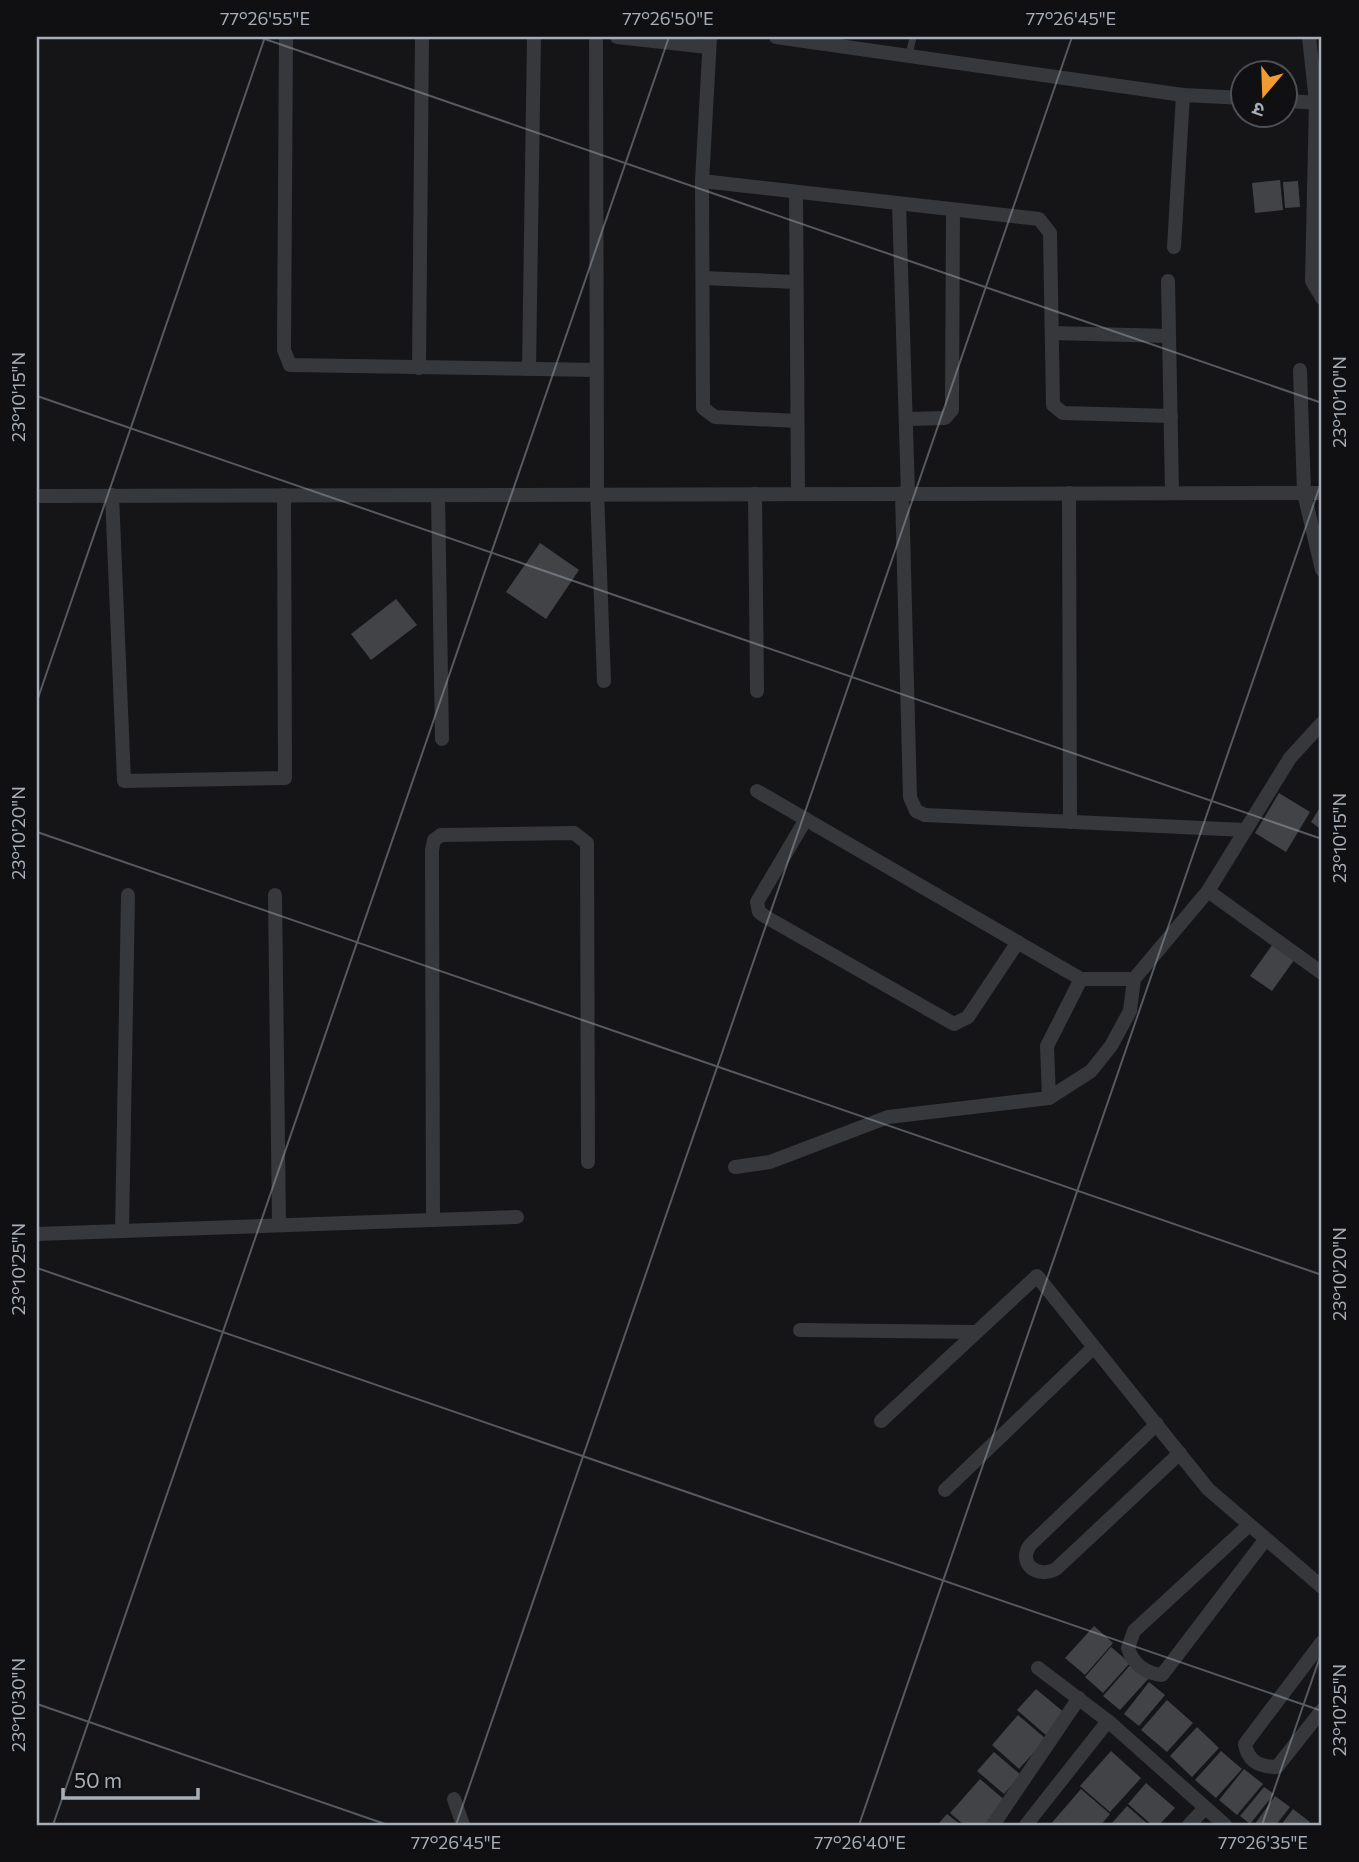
<svg xmlns="http://www.w3.org/2000/svg" width="1359" height="1862" font-family="Commissioner,'Noto Sans Devanagari',sans-serif">
<style>
.building{fill:#414347}
.lines{fill:none;stroke-linecap:round;stroke-linejoin:round}
.service{stroke:#36383c;stroke-width:7}
.minor{stroke:#36383c;stroke-width:14}
.ticks{fill:none;stroke:#a7aeb7;stroke-width:2;stroke-opacity:0.45}
.neatline{fill:none;stroke:#a7aeb7;stroke-width:2.5}
.ticks-label{font-size:18px;text-anchor:middle;fill:#a7aeb7}
</style>
<rect width="100%" height="100%" fill="#151517"/>
<g class="building">
<path d="M1280 180 1283 210 1255 213 1252 183Z"/>
<path d="M1298 181 1300 207 1285 208 1283 182Z"/>
<path d="M540 543 579 570 546 619 506 592Z"/>
<path d="M396 599 417 625 371 660 351 634Z"/>
<path d="M1279 793 1310 812 1286 852 1255 833Z"/>
<path d="M1322 804V830L1311 822Z"/>
<path d="M1275 941 1297 956 1272 991 1250 976Z"/>
<path d="M1094 1626 1113 1643 1085 1675 1065 1658Z"/>
<path d="M1111 1647 1130 1663 1103 1693 1085 1677Z"/>
<path d="M1132 1663 1149 1678 1120 1710 1103 1696Z"/>
<path d="M1149 1682 1165 1695 1139 1726 1124 1714Z"/>
<path d="M1036 1689 1066 1714 1047 1736 1017 1710Z"/>
<path d="M1167 1700 1193 1723 1167 1752 1141 1730Z"/>
<path d="M1018 1715 1046 1739 1019 1769 992 1745Z"/>
<path d="M1197 1727 1219 1748 1192 1777 1170 1756Z"/>
<path d="M1111 1751 1141 1778 1110 1812 1080 1786Z"/>
<path d="M1221 1751 1242 1769 1216 1798 1195 1780Z"/>
<path d="M994 1752 1021 1775 1004 1794 977 1771Z"/>
<path d="M1244 1769 1263 1784 1237 1815 1219 1800Z"/>
<path d="M980 1779 1007 1802 986 1825H964L950 1813Z"/>
<path d="M1146 1783 1175 1808 1159 1825H1152L1128 1804Z"/>
<path d="M1264 1787 1274 1794 1250 1824 1240 1816Z"/>
<path d="M1081 1789 1110 1814 1101 1825H1050Z"/>
<path d="M1275 1796 1290 1807 1276 1825H1254Z"/>
<path d="M1127 1806 1149 1825 1112 1823Z"/>
<path d="M1293 1809 1310 1822 1307 1825H1281Z"/>
<path d="M947 1814 961 1825H937Z"/>
</g>
<g class="lines">
<path class="service" d="M909 55 913 37"/>
<g class="minor">
<path d="M286 37 284 350 290 365 596 370"/>
<path d="M596 37 597 492 604 681"/>
<path d="M617 37 708 47"/>
<path d="M710 37 702 181 703 408 715 417 797 421"/>
<path d="M776 37 1183 95 1244 98"/>
<path d="M1309 37 1316 102 1312 281 1322 298"/>
<path d="M1286 101 1322 103"/>
<path d="M702 181 1039 219 1050 233 1053 405 1063 413 1171 416"/>
<path d="M796 192 798 493"/>
<path d="M899 204 908 493"/>
<path d="M1174 247 1183 95"/>
<path d="M703 278 796 282"/>
<path d="M1168 281 1172 492"/>
<path d="M1052 333 1169 336"/>
<path d="M419 368 422 37"/>
<path d="M529 369 534 37"/>
<path d="M1300 370 1304 493 1322 570"/>
<path d="M906 419 945 418 952 410 953 210"/>
<path d="M902 493 910 797 916 811 925 815 1245 830"/>
<path d="M1069 493 1070 822"/>
<path d="M755 494 757 691"/>
<path d="M112 495 124 781 285 778 284 495"/>
<path d="M37 496 1322 493"/>
<path d="M438 496 442 739"/>
<path d="M757 791 1081 979"/>
<path d="M806 819 757 902 759 912 766 917 954 1024 968 1017 1018 942"/>
<path d="M1208 891 1322 973"/>
<path d="M275 895 279 1225"/>
<path d="M1134 979H1081L1047 1046 1049 1098 1091 1071 1111 1046 1130 1011 1134 979 1208 891 1290 758 1322 723"/>
<path d="M735 1167 770 1162 888 1117 1049 1098"/>
<path d="M433 1220 432 850 434 840 441 835 574 833 587 843 588 1162"/>
<path d="M122 1231 128 895"/>
<path d="M37 1234 517 1217"/>
<path d="M800 1330 975 1332"/>
<path d="M881 1421 1037 1276 1208 1489 1322 1587"/>
<path d="M1157 1424 1030 1545C1017 1564 1038 1579 1056 1569L1180 1453"/>
<path d="M945 1490 1093 1348"/>
<path d="M1248 1526 1134 1631 1128 1648C1133 1664 1145 1673 1162 1675L1265 1540"/>
<path d="M1322 1642 1245 1744C1248 1762 1260 1767 1277 1767L1322 1710"/>
<path d="M1038 1668 1108 1721 1225 1825"/>
<path d="M454 1799 463 1825"/>
<path d="M993 1825 1079 1698"/>
<path d="M1026 1825 1108 1721"/>
<path d="M1189 1825 1205 1808"/>
</g>
</g>
<path class="ticks" d="M259 37 1322 403M37 396 1322 839M37 701 265 37M37 832 1322 1275M37 1268 1322 1711M37 1704 388 1825M53 1825 669 37M456 1825 1072 37M859 1825 1322 480M1262 1825 1322 1651"/>
<rect width="1359" height="1862" fill="none" stroke="#101012" stroke-width="77"/>
<g transform="translate(1264 94) rotate(199)"><circle r="33" fill="#101012" stroke="#4c4f54" stroke-width="2"/>
<path d="M0-5L12 26L0 18L-12 26Z" fill="#f09b34"/>
<text y="-10" font-size="19" font-weight="bold" text-anchor="middle" fill="#a7aeb7">उ</text>
</g>
<path d="M63 1788v10h135v-10" fill="none" stroke="#a7aeb7" stroke-width="3.5"/>
<text x="74" y="1788" font-size="21" fill="#a7aeb7" stroke="#101012" stroke-width="5" paint-order="stroke">50 m</text>
<rect x="38" y="38" width="1282" height="1786" class="neatline"/>
<g class="ticks-label">
<text x="265" y="25">77°26'55"E</text>
<text x="668" y="25">77°26'50"E</text>
<text x="1071" y="25">77°26'45"E</text>
<text transform="translate(19 397) rotate(-90)" y="6">23°10'15"N</text>
<text transform="translate(1340 402) rotate(-90)" y="6">23°10'10"N</text>
<text transform="translate(19 833) rotate(-90)" y="6">23°10'20"N</text>
<text transform="translate(1340 838) rotate(-90)" y="6">23°10'15"N</text>
<text transform="translate(19 1269) rotate(-90)" y="6">23°10'25"N</text>
<text transform="translate(1340 1274) rotate(-90)" y="6">23°10'20"N</text>
<text transform="translate(19 1705) rotate(-90)" y="6">23°10'30"N</text>
<text transform="translate(1340 1710) rotate(-90)" y="6">23°10'25"N</text>
<text x="456" y="1849">77°26'45"E</text>
<text x="860" y="1849">77°26'40"E</text>
<text x="1263" y="1849">77°26'35"E</text>
</g>
</svg>
